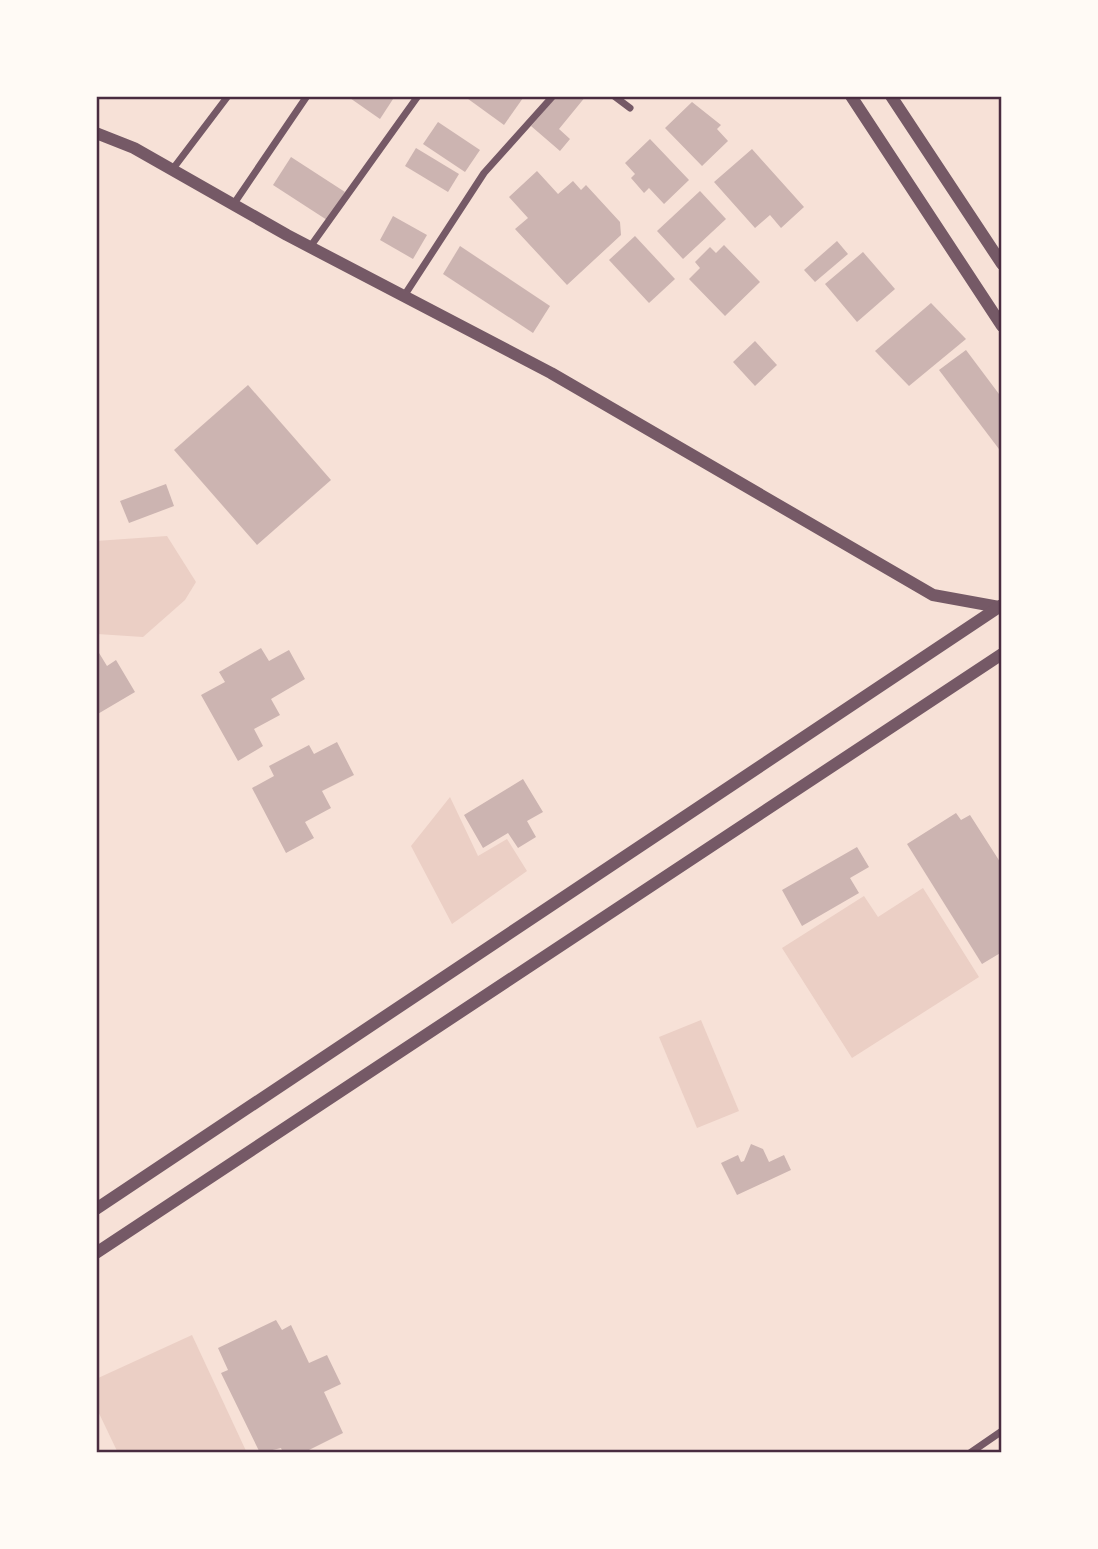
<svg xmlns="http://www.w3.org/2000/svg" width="1098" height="1549" font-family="'Public Sans',sans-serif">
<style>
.green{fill:#ebcfc5}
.building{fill:#ccb4b1}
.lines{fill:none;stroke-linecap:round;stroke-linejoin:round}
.minor{stroke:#755966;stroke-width:7}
.tertiary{stroke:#755966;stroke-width:12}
.neatline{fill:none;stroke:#4a2c40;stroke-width:2.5}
</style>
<rect width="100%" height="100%" fill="#f7e1d7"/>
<g class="green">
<path d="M167 536 196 582 185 600 143 637 97 634 96 541Z"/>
<path d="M450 797 478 856 507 839 527 871 452 924 411 846Z"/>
<path d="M923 888 979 977 852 1058 782 948 864 896 878 917Z"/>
<path d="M701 1020 739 1111 697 1128 659 1037Z"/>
<path d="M192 1335 247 1453H118L96 1407V1379Z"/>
</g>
<g class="building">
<path d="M347 96H395L380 119Z"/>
<path d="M464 96H521L523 98 504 125Z"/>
<path d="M557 96H586L559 129 570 139 560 151 531 126Z"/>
<path d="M692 102 721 125 717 129 728 141 702 166 665 128Z"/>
<path d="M438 122 480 150 465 172 423 144Z"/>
<path d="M650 139 689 180 664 204 649 188 644 193 631 178 635 174 625 163Z"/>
<path d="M416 148 459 174 448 192 405 166Z"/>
<path d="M752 149 804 207 781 228 770 215 755 228 714 182Z"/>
<path d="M291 157 345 192 327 220 273 185Z"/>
<path d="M537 171 558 194 573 181 581 190 586 185 620 222 621 235 567 285 515 229 528 218 509 197Z"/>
<path d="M700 191 726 219 683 259 657 231Z"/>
<path d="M393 216 427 235 413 259 380 240Z"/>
<path d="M635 236 675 279 649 303 609 260Z"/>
<path d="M837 241 848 254 815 282 804 270Z"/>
<path d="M724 245 760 282 725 316 689 279 700 268 695 262 710 247 716 253Z"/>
<path d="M460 246 550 306 533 333 443 274Z"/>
<path d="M863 252 895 289 857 322 825 284Z"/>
<path d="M931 303 966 339 909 386 875 351Z"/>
<path d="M755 341 777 365 755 386 733 362Z"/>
<path d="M966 350 1002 398V453L939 370Z"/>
<path d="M248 385 331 480 257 545 174 450Z"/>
<path d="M166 484 174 506 129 523 120 501Z"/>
<path d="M96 648 107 666 116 660 135 692 96 715Z"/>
<path d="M261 648 269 661 289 650 305 679 271 699 280 715 254 729 263 746 238 761 201 695 225 682 219 672Z"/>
<path d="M337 742 354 775 322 791 331 808 305 822 314 838 286 853 252 788 274 776 269 766 309 745 314 754Z"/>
<path d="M523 779 543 812 527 821 536 837 518 848 508 833 483 848 464 815Z"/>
<path d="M956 813 961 820 970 815 1002 865V952L982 964 907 844Z"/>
<path d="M857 847 869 867 850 878 859 893 802 926 782 890Z"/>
<path d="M751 1144 763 1149 769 1162 784 1155 791 1170 737 1195 721 1163 738 1155 741 1162 744 1161Z"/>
<path d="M276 1320 282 1330 291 1325 309 1363 327 1355 341 1384 324 1392 343 1433 303 1453H283L281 1448 260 1453 221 1373 228 1370 218 1348Z"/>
</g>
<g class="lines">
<g class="minor">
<path d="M614 96 630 108"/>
<path d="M172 170 228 96"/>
<path d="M233 205 307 96"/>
<path d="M310 247 418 96"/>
<path d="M404 296 484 173 553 96"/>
<path d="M970 1453 1002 1431"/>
</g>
<g class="tertiary">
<path d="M851 96 1002 326"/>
<path d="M891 96 1002 264"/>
<path d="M96 133 134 148 287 235 551 373 933 595 999 607"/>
<path d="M96 1209 1002 605"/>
<path d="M96 1253 1002 654"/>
</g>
</g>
<rect width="1098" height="1549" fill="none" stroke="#fffaf5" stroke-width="196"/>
<rect x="98" y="98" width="902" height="1353" class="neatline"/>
</svg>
